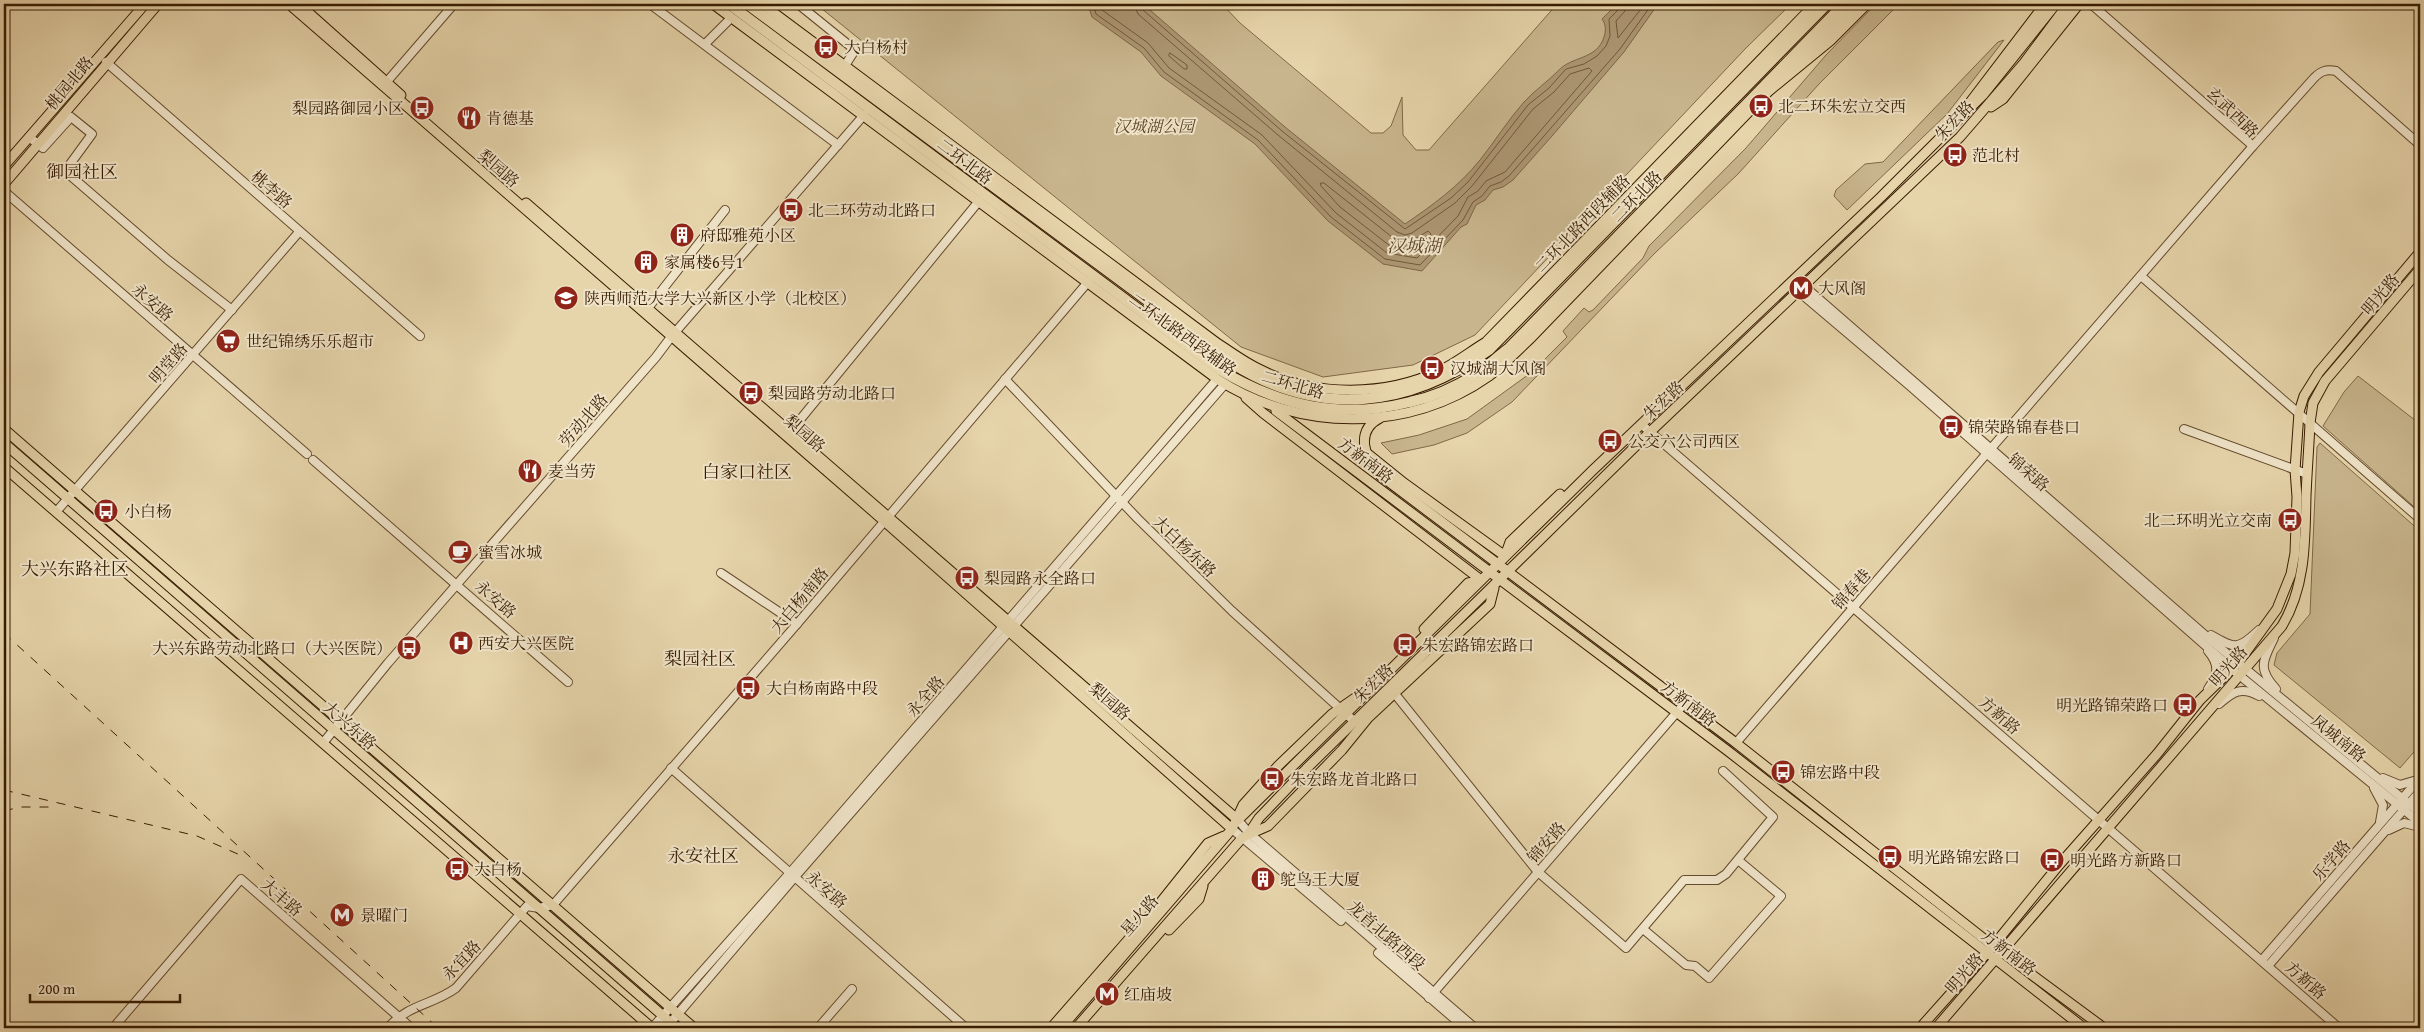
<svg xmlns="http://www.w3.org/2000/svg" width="2424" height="1032" font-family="'Gentium Book Plus','Noto Serif SC',serif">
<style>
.green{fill:#c8b58d;stroke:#806847}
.water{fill:#ab9571;stroke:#7d6544}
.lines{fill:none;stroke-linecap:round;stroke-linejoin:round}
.shore{stroke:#725839;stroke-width:1}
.minor-casing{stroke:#644a2b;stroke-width:10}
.major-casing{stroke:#381c01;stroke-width:11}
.highway-casing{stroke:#381c01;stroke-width:12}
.minor{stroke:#efe3c8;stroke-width:8}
.major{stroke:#e6d4aa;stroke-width:9}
.highway{stroke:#e6d4aa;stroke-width:10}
.rail{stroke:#381c01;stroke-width:1;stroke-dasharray:9 9;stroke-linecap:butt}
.labels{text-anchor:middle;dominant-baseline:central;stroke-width:4;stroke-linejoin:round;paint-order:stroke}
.poi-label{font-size:16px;fill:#381c01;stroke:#efe3c8;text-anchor:start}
.street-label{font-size:16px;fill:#381c01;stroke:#efe3c8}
.park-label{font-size:16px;font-style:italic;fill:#5c4224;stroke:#efe3c8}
.neighbourhood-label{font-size:18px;fill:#381c01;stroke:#efe3c8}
.water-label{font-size:18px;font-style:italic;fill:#604628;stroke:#efe3c8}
</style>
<rect width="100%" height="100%" fill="#e6d4aa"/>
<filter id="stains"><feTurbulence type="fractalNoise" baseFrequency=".004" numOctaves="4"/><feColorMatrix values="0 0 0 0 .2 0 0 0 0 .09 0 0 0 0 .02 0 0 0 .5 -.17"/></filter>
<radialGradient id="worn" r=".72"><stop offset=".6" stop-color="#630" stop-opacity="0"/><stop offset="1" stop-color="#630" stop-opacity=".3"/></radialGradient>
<g class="green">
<path d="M816 4H1222L1240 23 1371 133H1383L1391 126 1402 97 1403 135 1416 150H1429L1557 4H1791L1746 48 1475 335 1413 365 1323 377 1241 347Z"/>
<path d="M1876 4H1899L1819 84 1739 173 1655 253 1512 402 1467 433 1434 445 1392 454 1381 443 1419 435 1467 419 1532 372 1567 337 1563 331 1584 308 1589 312 1593 310 1643 258 1649 246 1746 148 1826 55Z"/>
<path d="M2004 40 1947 114 1847 210 1834 196 1836 190 1865 164 1883 162 1998 42Z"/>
<path d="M2358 376 2420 424V512L2323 426 2344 392Z"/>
<path d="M2320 443 2420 531V745L2400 768 2274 665 2277 653 2310 614 2317 447Z"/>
</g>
<path class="water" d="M1088 4H1143L1285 127 1405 224C1433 205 1459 186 1480 160 1495 141 1508 120 1524 102 1534 91 1547 82 1558 71 1571 56 1597 60 1604 37 1606 31 1606 24 1602 19L1617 4H1658L1624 52 1552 136 1513 180 1503 187 1493 190 1485 200 1476 205 1467 224 1461 227 1422 271 1383 264 1328 221 1255 144 1161 76 1141 52 1092 17Z"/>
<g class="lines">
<g class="shore">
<path d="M1093 4 1096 14 1144 48 1164 72 1258 140 1331 217 1385 259 1420 265 1463 220 1473 202 1482 196 1490 186 1501 182 1509 176 1620 49 1652 4"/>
<path d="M1099 4 1102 10 1148 43 1169 68 1262 135 1336 213 1387 253 1417 258 1458 216 1468 197 1478 191 1486 181 1505 172 1592 71 1589 68 1570 74 1554 92 1533 109 1472 186 1455 203 1412 233 1405 235 1397 232 1278 135 1138 14 1134 4"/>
<path d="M1141 4 1143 10 1282 131 1405 229 1451 198 1468 182 1528 105 1549 88 1566 69 1584 64 1597 56 1606 46 1610 36 1609 19 1619 9 1620 4"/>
<path d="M1626 4 1625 11 1616 21 1618 38 1645 4"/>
<path d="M1170 53 1187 65V69H1184L1169 56Z"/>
<path d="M1321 183H1324L1397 241 1410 242 1428 231 1431 234 1416 250 1390 246 1340 207 1321 186Z"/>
</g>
<defs>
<g id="minor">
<path d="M650 4 838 145"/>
<path d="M798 4 855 50 844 67"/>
<path d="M705 44 728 21"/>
<path d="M106 62 420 336"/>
<path d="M384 85 454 4"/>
<path d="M29 137 43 148 71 117 92 134 65 171 168 260 232 310"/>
<path d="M2253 146 2314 78C2321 71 2326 69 2336 71L2420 145"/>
<path d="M4 191 307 454"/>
<path d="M2141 276 2420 519"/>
<path d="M1804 286 2213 642 2420 813"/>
<path d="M1799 292 1910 386 2239 675 2420 823"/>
<path d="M648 308 725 210"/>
<path d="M1005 379 1138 519 1232 611 1355 722"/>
<path d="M1641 424 2339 1028"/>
<path d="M2184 429 2307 474"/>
<path d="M790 432 979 201"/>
<path d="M313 460 568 682"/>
<path d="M56 512 299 232"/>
<path d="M721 573 797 624"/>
<path d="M2211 635C2235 649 2238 650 2259 630"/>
<path d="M2274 638C2263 661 2257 668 2276 689"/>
<path d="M2208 651C2220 665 2218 674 2208 689"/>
<path d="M1395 694 1538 872 1626 948 1684 880H1717L1726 874 1773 817 1723 771"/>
<path d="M2219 704C2233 692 2241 686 2259 696"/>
<path d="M323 743 388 663 656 357 671 337 864 115"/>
<path d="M1736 743 2253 146 2091 4"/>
<path d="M671 768 966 1028"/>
<path d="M2383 778 2400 785 2417 780"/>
<path d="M2374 788 2383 805 2380 822"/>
<path d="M1238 820 1249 833 1475 1028"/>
<path d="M1232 829 1341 921"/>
<path d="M2389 830 2404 823 2420 827"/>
<path d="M1643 929 1686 965 1695 966 1709 978 1781 896 1738 860"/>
<path d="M1378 953 1465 1028"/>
<path d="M2262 960 2420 778"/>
<path d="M2268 966 2420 791"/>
<path d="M1429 998 1684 704"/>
<path d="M113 1028 241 879 409 1026"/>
<path d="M388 1028C408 1004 433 1005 456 988L527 906 539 908 553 905 797 624 1088 282"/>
<path d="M652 1028 789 874 1217 379"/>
<path d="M666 1028 794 878 1225 384"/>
<path d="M818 1028 852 989"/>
</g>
<g id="major">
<path d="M289 4 883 520 1232 829"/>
<path d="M299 4 401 95"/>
<path d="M713 4 1217 379C1299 432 1408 433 1489 376 1504 365 1517 351 1531 338L1769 91 1830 41 1867 4"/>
<path d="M762 4 1217 343C1231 352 1244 362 1259 369 1314 397 1385 397 1441 370 1456 363 1471 351 1486 342L1815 4"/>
<path d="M1971 101 2045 4"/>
<path d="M1991 107 2003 99 2079 4"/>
<path d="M4 166 145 4"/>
<path d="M4 184 158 4"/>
<path d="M526 203 1238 820"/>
<path d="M1246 398 1263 413 1481 580"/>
<path d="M1276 411 1728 751 2084 1028"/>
<path d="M1380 418C1354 431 1365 460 1381 476L1736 743 1993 946 2104 1028"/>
<path d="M4 429 694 1028"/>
<path d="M4 443 677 1028"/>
<path d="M1368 454 1404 483 1505 556 1510 542 1560 494"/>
<path d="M4 467 652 1028"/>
<path d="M1424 629 1468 583 1479 581"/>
<path d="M1238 820 1593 470 1881 197 1984 94 2056 4"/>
<path d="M1249 833 1259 818 1306 769 1650 432 1960 137 2024 63 2068 4"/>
<path d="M1169 930 1199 899 1203 886"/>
<path d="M1051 1028 1156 908 1208 843 1224 836"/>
<path d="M1061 1028 1232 829 1243 805 1278 766 1332 714 1355 698"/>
<path d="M1076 1028 1243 837 1268 826 1342 750 1368 718 1490 604 1494 588"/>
<path d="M1920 1028 1993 946 2059 865 2157 754 2200 700 2238 663 2277 609 2291 574 2295 553 2297 497 2295 470 2299 412 2304 396 2319 372 2420 252"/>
<path d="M1936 1028 2282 626C2306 586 2305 540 2306 496 2307 471 2309 447 2310 423L2313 403 2325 381 2420 269"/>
</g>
<g id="highway">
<path d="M729 4 1220 370C1281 406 1339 420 1410 402 1433 397 1456 387 1476 374 1488 366 1498 356 1509 348L1844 4"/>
<path d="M747 4 1233 364C1320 418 1408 408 1489 350L1827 4"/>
<path d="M1785 70 1801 60 1855 4"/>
</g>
</defs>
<use href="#minor" class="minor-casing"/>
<use href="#major" class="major-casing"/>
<use href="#highway" class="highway-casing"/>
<use href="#minor" class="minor"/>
<use href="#major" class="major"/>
<use href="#highway" class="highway"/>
<g class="rail">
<path d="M4 633 438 1028"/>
<path d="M4 790 197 836 240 855"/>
<path d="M4 811 20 807H53"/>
</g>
</g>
<defs>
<symbol id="bus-disc" viewBox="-11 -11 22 22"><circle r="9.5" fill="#8f2418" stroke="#efe3c8"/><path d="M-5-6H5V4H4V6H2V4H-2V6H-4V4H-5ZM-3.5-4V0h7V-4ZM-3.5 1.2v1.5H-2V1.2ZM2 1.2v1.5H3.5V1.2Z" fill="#fff"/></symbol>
<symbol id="restaurant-disc" viewBox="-11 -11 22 22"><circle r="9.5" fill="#8f2418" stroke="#efe3c8"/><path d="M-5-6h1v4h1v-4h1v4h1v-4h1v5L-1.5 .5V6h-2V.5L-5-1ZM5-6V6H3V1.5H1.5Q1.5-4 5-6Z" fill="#fff"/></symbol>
<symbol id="building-disc" viewBox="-11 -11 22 22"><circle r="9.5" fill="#8f2418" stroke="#efe3c8"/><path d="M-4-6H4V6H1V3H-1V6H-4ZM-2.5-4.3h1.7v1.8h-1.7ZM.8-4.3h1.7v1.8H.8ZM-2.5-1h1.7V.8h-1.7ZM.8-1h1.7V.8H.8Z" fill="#fff"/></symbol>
<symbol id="metro-disc" viewBox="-11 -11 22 22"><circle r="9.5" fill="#8f2418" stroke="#efe3c8"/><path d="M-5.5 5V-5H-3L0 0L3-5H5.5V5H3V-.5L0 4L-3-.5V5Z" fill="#fff"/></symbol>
<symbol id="school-disc" viewBox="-11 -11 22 22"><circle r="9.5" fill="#8f2418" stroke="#efe3c8"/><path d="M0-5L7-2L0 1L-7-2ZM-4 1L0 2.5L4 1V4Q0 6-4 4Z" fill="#fff"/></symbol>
<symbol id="supermarket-disc" viewBox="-11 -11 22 22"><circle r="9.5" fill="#8f2418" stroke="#efe3c8"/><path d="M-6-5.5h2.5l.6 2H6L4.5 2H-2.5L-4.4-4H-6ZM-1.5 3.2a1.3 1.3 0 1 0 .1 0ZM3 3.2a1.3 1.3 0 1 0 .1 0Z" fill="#fff"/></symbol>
<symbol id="cafe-disc" viewBox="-11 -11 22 22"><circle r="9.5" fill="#8f2418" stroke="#efe3c8"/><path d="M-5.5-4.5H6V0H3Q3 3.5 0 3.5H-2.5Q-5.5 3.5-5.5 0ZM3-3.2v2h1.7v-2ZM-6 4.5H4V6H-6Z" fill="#fff"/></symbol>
<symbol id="hospital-disc" viewBox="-11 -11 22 22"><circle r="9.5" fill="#8f2418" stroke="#efe3c8"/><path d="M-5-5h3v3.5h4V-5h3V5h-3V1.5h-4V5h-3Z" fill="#fff"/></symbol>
</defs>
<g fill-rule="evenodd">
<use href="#bus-disc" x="812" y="33" width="28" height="28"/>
<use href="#bus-disc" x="1747" y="92" width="28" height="28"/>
<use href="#bus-disc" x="408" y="94" width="28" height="28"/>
<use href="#restaurant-disc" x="455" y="104" width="28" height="28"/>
<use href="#bus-disc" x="1941" y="141" width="28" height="28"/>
<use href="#bus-disc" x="777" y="196" width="28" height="28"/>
<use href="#building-disc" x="668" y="221" width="28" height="28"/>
<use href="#building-disc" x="632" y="248" width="28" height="28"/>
<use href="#metro-disc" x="1787" y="274" width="28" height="28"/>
<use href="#school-disc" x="552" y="284" width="28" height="28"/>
<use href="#supermarket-disc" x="214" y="327" width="28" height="28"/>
<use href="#bus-disc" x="1418" y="354" width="28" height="28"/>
<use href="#bus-disc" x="737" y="379" width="28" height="28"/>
<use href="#bus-disc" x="1937" y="413" width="28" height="28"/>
<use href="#bus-disc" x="1596" y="427" width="28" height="28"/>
<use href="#restaurant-disc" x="516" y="457" width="28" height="28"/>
<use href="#bus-disc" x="92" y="497" width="28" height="28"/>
<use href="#bus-disc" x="2276" y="506" width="28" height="28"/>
<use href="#cafe-disc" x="446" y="538" width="28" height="28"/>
<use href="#bus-disc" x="953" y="564" width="28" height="28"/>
<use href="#hospital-disc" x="447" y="629" width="28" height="28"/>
<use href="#bus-disc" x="1391" y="631" width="28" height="28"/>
<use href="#bus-disc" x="395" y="634" width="28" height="28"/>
<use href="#bus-disc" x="734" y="674" width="28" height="28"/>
<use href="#bus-disc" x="2171" y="691" width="28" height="28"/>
<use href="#bus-disc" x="1769" y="758" width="28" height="28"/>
<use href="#bus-disc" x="1258" y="765" width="28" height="28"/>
<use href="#bus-disc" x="1876" y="843" width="28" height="28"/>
<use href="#bus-disc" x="2038" y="846" width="28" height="28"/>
<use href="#bus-disc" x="443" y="855" width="28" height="28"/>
<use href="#building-disc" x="1249" y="865" width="28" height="28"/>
<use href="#metro-disc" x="328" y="901" width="28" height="28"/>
<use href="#metro-disc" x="1093" y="980" width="28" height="28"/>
</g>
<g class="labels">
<g class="poi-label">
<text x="844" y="47">大白杨村</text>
<text x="1778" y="106">北二环朱宏立交西</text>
<text x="404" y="108" text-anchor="end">梨园路御园小区</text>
<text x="486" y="118">肯德基</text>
<text x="1972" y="155">范北村</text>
<text x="808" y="210">北二环劳动北路口</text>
<text x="700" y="235">府邸雅苑小区</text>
<text x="664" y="262">家属楼6号1</text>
<text x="1818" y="288">大风阁</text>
<text x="584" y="298">陕西师范大学大兴新区小学（北校区）</text>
<text x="246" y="341">世纪锦绣乐乐超市</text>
<text x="1450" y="368">汉城湖大风阁</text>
<text x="768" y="393">梨园路劳动北路口</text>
<text x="1968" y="427">锦荣路锦春巷口</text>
<text x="1628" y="441">公交六公司西区</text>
<text x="548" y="471">麦当劳</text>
<text x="124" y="511">小白杨</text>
<text x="2272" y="520" text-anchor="end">北二环明光立交南</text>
<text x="478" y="552">蜜雪冰城</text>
<text x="984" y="578">梨园路永全路口</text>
<text x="478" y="643">西安大兴医院</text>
<text x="1422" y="645">朱宏路锦宏路口</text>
<text x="392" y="648" text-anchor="end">大兴东路劳动北路口（大兴医院）</text>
<text x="766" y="688">大白杨南路中段</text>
<text x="2168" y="705" text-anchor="end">明光路锦荣路口</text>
<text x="1800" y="772">锦宏路中段</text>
<text x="1290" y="779">朱宏路龙首北路口</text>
<text x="1908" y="857">明光路锦宏路口</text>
<text x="2070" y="860">明光路方新路口</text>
<text x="474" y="869">大白杨</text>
<text x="1280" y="879">鸵鸟王大厦</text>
<text x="360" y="915">景曜门</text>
<text x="1124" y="994">红庙坡</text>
</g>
<g class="street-label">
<text transform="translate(69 83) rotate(-50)">桃园北路</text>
<text transform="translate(2233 112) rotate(44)">玄武西路</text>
<text transform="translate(1954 120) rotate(-46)">朱宏路</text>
<text transform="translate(965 161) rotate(37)">二环北路</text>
<text transform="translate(499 168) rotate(41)">梨园路</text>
<text transform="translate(272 189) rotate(41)">桃李路</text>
<text transform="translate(1636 196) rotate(-46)">二环北路</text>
<text transform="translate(1582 223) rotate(-46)">二环北路西段辅路</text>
<text transform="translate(2380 294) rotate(-50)">明光路</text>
<text transform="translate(153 302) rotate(41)">永安路</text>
<text transform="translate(1183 334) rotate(36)">二环北路西段辅路</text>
<text transform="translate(168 363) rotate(-49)">明堂路</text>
<text transform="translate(1293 384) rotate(16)">二环北路</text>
<text transform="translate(1663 400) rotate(-43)">朱宏路</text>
<text transform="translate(583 420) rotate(-49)">劳动北路</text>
<text transform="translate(805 433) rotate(41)">梨园路</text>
<text transform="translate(1366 460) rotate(37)">方新南路</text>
<text transform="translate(2029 472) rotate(41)">锦荣路</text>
<text transform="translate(1185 546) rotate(44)">大白杨东路</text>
<text transform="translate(1851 589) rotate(-48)">锦春巷</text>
<text transform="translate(496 599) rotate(41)">永安路</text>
<text transform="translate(799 600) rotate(-50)">大白杨南路</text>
<text transform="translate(2228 666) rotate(-49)">明光路</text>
<text transform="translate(1373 683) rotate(-44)">朱宏路</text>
<text transform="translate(925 696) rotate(-49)">永全路</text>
<text transform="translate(1110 701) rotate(41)">梨园路</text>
<text transform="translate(1689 703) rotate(37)">方新南路</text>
<text transform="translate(2000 715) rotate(41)">方新路</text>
<text transform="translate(350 725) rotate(41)">大兴东路</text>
<text transform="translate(2339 738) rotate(39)">凤城南路</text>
<text transform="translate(1546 842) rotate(-49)">锦安路</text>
<text transform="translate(2331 860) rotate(-49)">乐学路</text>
<text transform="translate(827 889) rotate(41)">永安路</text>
<text transform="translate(282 897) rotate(41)">大丰路</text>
<text transform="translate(1139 915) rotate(-49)">星火路</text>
<text transform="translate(1387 935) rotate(41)">龙首北路西段</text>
<text transform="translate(2009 952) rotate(38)">方新南路</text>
<text transform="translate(461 960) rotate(-47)">永宜路</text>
<text transform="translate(1964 973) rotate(-49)">明光路</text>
<text transform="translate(2306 980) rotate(41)">方新路</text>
</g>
<g class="park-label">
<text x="1154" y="126">汉城湖公园</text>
</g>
<g class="neighbourhood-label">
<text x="82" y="171">御园社区</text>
<text x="747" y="471">白家口社区</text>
<text x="75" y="568">大兴东路社区</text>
<text x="700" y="658">梨园社区</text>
<text x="703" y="855">永安社区</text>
</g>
<g class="water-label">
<text x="1414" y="245">汉城湖</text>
</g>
</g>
<rect width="2424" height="1032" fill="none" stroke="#e6d4aa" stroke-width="20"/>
<rect x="5" y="5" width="2414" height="1022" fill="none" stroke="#381c01" stroke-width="2.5"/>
<rect x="10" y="10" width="2404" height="1012" fill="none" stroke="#381c01"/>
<path d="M30 994v8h150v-8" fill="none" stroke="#381c01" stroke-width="2.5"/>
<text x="38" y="994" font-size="15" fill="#381c01" stroke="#efe3c8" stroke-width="4" paint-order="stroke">200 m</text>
<rect width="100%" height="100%" filter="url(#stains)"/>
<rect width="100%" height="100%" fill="url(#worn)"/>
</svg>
